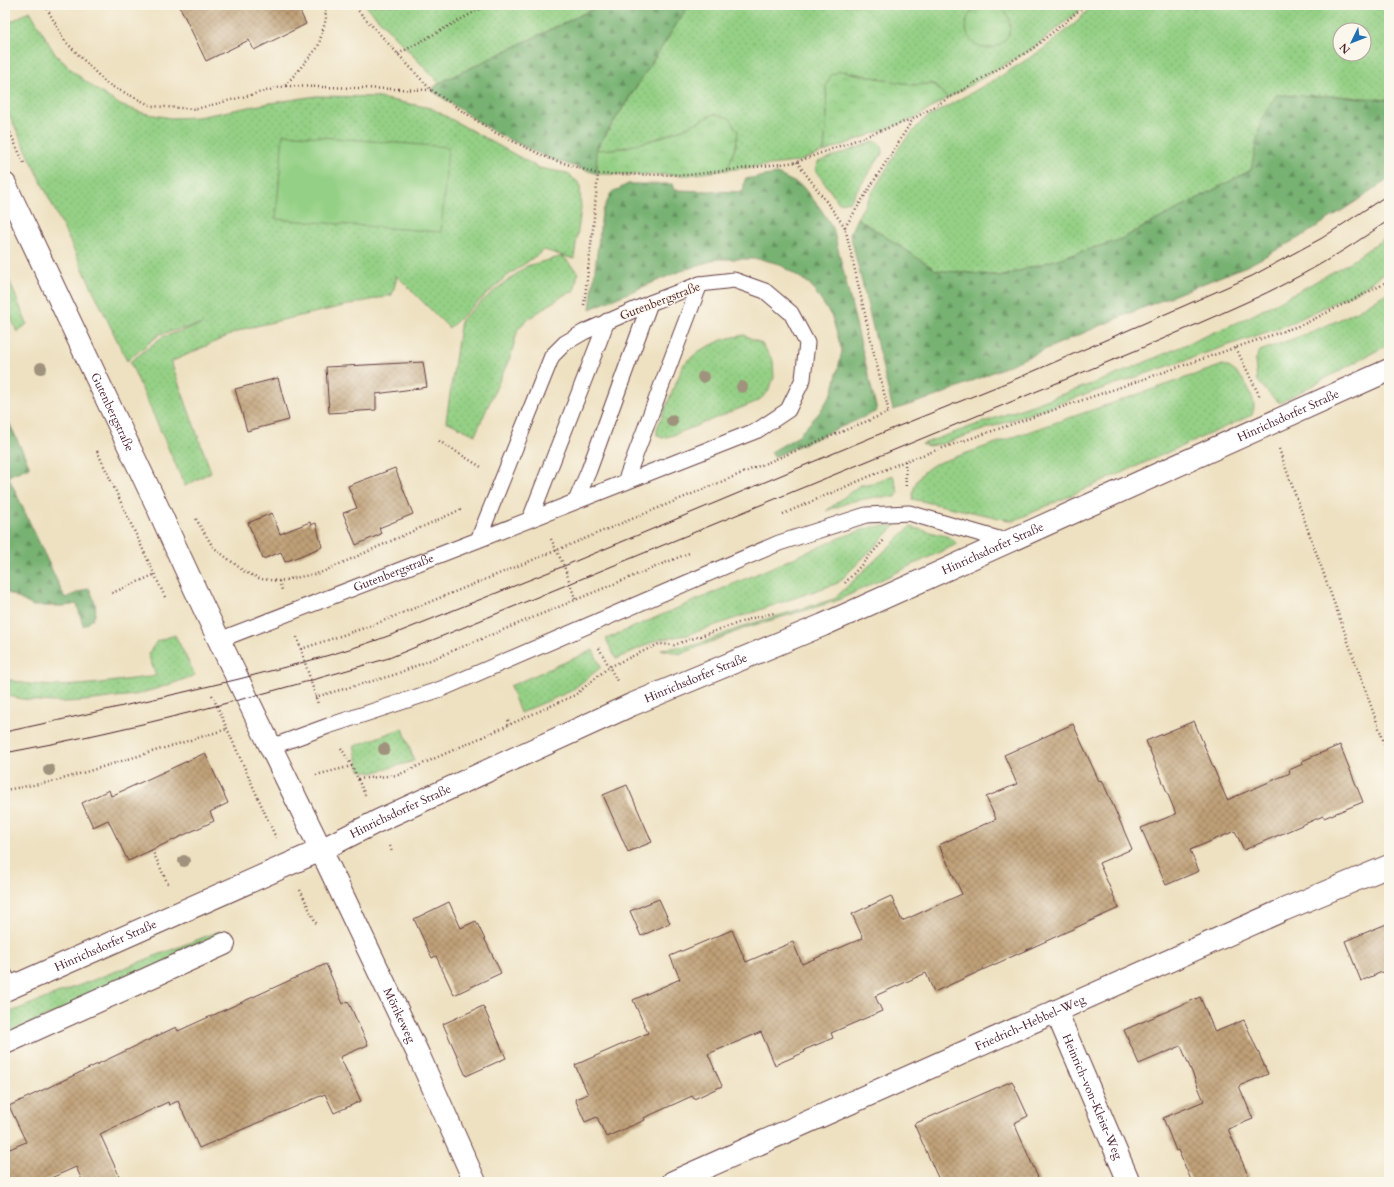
<svg xmlns="http://www.w3.org/2000/svg" width="1394" height="1187" font-family="Cardo,serif">
<style>
.grass{fill:url(#grass-dots);stroke:#6f7858;fill-rule:evenodd}
.forest{fill:url(#forest-firs);stroke:#60684e}
.park{fill:url(#park-crowns);stroke:#6f7858}
.garden{fill:#94d085;stroke:#6f7858}
.building{fill:url(#building-cross-hatch)}
.lines{fill:none;stroke-linecap:round;stroke-linejoin:round}
.service-casing{stroke:#633c42;stroke-width:17}
.minor-casing{stroke:#633c42;stroke-width:24}
.tertiary-casing{stroke:#633c42;stroke-width:24}
.path{stroke:#633c42;stroke-width:2.5;stroke-dasharray:1 3;stroke-linecap:butt}
.service{stroke:#fff;stroke-width:15}
.minor{stroke:#fff;stroke-width:22}
.tertiary{stroke:#fff;stroke-width:22}
.tram{stroke:#4a1f2b;stroke-width:1}
.tree{fill:#a0937d}
.labels{text-anchor:middle;dominant-baseline:central;stroke-width:3;stroke-linejoin:round;paint-order:stroke}
.street-label{font-size:12px;fill:#4a1f2b;stroke:#fbf7ec}
</style>
<defs>
<pattern id="grass-dots" width="8" height="8" patternUnits="userSpaceOnUse"><rect width="8" height="8" fill="#94d085"/><path d="M2 2h.1M6 6h.1" fill="none" stroke="#81b273" stroke-width="1.8" stroke-linecap="round"/></pattern>
<pattern id="forest-firs" width="22" height="20" patternUnits="userSpaceOnUse"><rect width="22" height="20" fill="#77b272"/><path d="M5 1l3.5 6h-7zM16 11l3.5 6h-7z" fill="#64905e"/></pattern>
<pattern id="park-crowns" width="20" height="18" patternUnits="userSpaceOnUse"><rect width="20" height="18" fill="#94d085"/><path d="M2 6a3 3 0 1 1 6 0M12 15a3 3 0 1 1 6 0" fill="none" stroke="#81b273"/></pattern>
<pattern id="building-cross-hatch" width="8" height="8" patternUnits="userSpaceOnUse"><rect width="8" height="8" fill="#bfa077"/><path d="M0 0l8 8M0 8l8-8" fill="none" stroke="#9d8262"/></pattern>
</defs>
<rect width="100%" height="100%" fill="#fbf7ec"/>
<filter id="ink" filterUnits="userSpaceOnUse"><feTurbulence type="fractalNoise" baseFrequency=".025" numOctaves="2"/><feDisplacementMap in="SourceGraphic" scale="8" xChannelSelector="R" yChannelSelector="G"/><feConvolveMatrix kernelMatrix="1 2 1 2 8 2 1 2 1" color-interpolation-filters="sRGB"/></filter>
<filter id="wash" filterUnits="userSpaceOnUse"><feTurbulence type="fractalNoise" baseFrequency=".012" numOctaves="4" result="noise"/><feDisplacementMap in="SourceGraphic" scale="16" xChannelSelector="R" yChannelSelector="G"/><feGaussianBlur stdDeviation="0.9" result="paint"/><feColorMatrix in="noise" values="0 0 0 0 0 0 0 0 0 0 0 0 0 0 0 0 0 1.4 0 .05"/><feComposite in="paint" operator="in"/></filter>
<g filter="url(#wash)">
<rect width="100%" height="100%" fill="#eee1c1"/>
<g class="grass">
<path d="M365 5H408V6L411 5H601L439 83Z"/>
<path d="M689 5H1086L1032 49 948 98 933 84 913 85 841 71 826 86 827 116 824 152 797 162 727 170 736 145 714 114C685 129 653 142 621 148 613 150 604 149 596 150Z"/>
<path d="M1092 5H1389V100L1336 96 1261 120 1251 170 1119 240 1003 276 936 270 857 218 900 146 923 120 1001 76 1042 50 1078 21ZM1340 30H1364V54H1340Z"/>
<path d="M30 11 55 54 75 73 97 90 120 105 143 113 171 118 198 117 270 103 316 96 374 97 431 108 539 168 567 173 580 184 581 209 574 259 544 250 506 277 449 328 397 276 395 277H397L392 295 243 329 171 362 211 472 185 486 130 362 162 337 203 324 160 334 127 361 5 106V25Z"/>
<path d="M875 141 882 146 883 152 850 201 839 203 815 170 818 162Z"/>
<path d="M1389 235V270L1360 290 1287 325 942 444 929 446 922 444 1111 377 1247 318 1308 286 1348 263Z"/>
<path d="M563 256 578 273 574 292 567 293 528 319 518 329 511 355 475 435 446 421 461 320 494 291 527 266Z"/>
<path d="M5 270 27 324 17 332 8 311 5 312Z"/>
<path d="M1389 291V344L1280 403 1271 396 1257 380 1255 361 1260 351C1306 334 1348 320 1389 291Z"/>
<path d="M744 335 762 344 773 361 774 378 768 392 758 401 671 436 662 438 657 435V428L684 364 699 351 724 339Z"/>
<path d="M1223 365C1238 369 1253 390 1254 406 1254 409 1253 412 1252 415L1013 521 912 499C914 481 920 473 935 464Z"/>
<path d="M893 475 898 492 896 497H876L853 501 826 511 860 485H869Z"/>
<path d="M896 525 838 583 687 635 657 640 616 659 606 639 842 537 871 527Z"/>
<path d="M910 527 950 537 957 544 836 601 748 627 681 654 661 649 696 645 747 625 834 599Z"/>
<path d="M175 635 195 675C178 682 160 688 142 693 134 696 124 696 115 697 78 703 41 705 5 695V678C47 694 111 681 156 676L148 654 157 641Z"/>
<path d="M593 650 601 667 571 691 520 713 510 686Z"/>
<path d="M403 728 414 761 372 773 360 770 354 746Z"/>
<path d="M220 931 221 939 5 1035V1014Z"/>
</g>
<g class="forest">
<path d="M602 5H689L596 149 598 174 548 158 494 132 431 90 439 83Z"/>
<path d="M1276 95 1336 96 1389 100V179L1355 202 1304 235 1249 265 1125 315 940 395 893 410 850 233 857 218 936 270 1003 276 1119 240 1251 170 1261 120Z"/>
<path d="M777 174 802 186 820 208 833 228 877 411 774 457 771 452 797 437 819 413 833 391 842 351 832 317 810 284 779 264 761 259H717L678 272 590 309 602 213 611 193 628 184H672L674 190 743 192 745 179Z"/>
<path d="M5 414 30 467 8 476 65 598 89 588C96 603 102 617 83 626L77 604 65 606H33L5 591Z"/>
</g>
<g class="park">
<circle cx="988" cy="26" r="22"/>
<path d="M841 71 913 85 933 84 948 98 913 119 824 152 827 116 826 86 831 75Z"/>
<path d="M714 114 730 118 738 132 736 145 727 170 688 175 598 174 596 150C604 149 613 150 621 148 653 142 685 129 714 114Z"/>
</g>
<path class="garden" d="M283 134 448 147 441 232 276 219Z"/>
<g id="blocks">
<g class="building">
<path d="M179 5H297L306 24 254 50 249 40 206 61Z"/>
<path d="M423 362 427 387 376 394V410L329 413 326 367Z"/>
<path d="M278 378 289 420 247 431 235 389Z"/>
<path d="M395 468 413 514 379 528 381 534 356 545 343 513 357 508 348 486Z"/>
<path d="M272 513 280 534 310 522 311 525 316 523 322 547 285 562 281 552 263 559 248 523Z"/>
<path d="M1194 721 1227 800 1290 773 1289 770 1303 764 1302 761 1340 745 1363 802 1324 818 1323 816 1244 850 1235 831 1190 850 1199 871 1166 885 1141 828 1176 814 1146 741Z"/>
<path d="M1073 724 1099 781 1102 780 1132 849 1099 863 1119 908 934 992 926 973 875 996 882 1011 831 1033 833 1038 804 1050 805 1052 775 1065 761 1032 708 1054 722 1086 694 1099 692 1096 644 1118 645 1120 606 1137 597 1117 585 1122 575 1099 588 1094 575 1065 648 1033 633 1000 680 979 670 956 732 930 746 962 793 942 802 964 863 938 852 914 891 896 902 921 962 894 939 845 996 819 986 797 1017 784 1004 755Z"/>
<path d="M205 753 228 803 210 812 214 821 128 861 108 820 93 827 82 803 109 790 111 796Z"/>
<path d="M627 785 652 842 628 852 603 795Z"/>
<path d="M659 899 670 923 641 936 630 911Z"/>
<path d="M449 902 461 928 476 921 501 973 454 995 436 956 432 958 414 919Z"/>
<path d="M1389 923V969L1361 981 1345 941Z"/>
<path d="M326 964 343 1004 348 1001 368 1045 340 1057 361 1101 334 1113 325 1094 199 1148 178 1101 169 1105 168 1102 100 1134 122 1182H83L76 1167 42 1182H5V1151L26 1142 9 1106 176 1027 178 1031Z"/>
<path d="M1200 997 1215 1032 1244 1020 1268 1074 1239 1086 1253 1119 1228 1129 1251 1182H1192L1178 1150 1176 1151 1163 1118 1204 1101 1181 1046 1139 1064 1124 1030Z"/>
<path d="M483 1006 506 1058 466 1076 443 1024Z"/>
<path d="M1012 1081 1028 1116 1014 1123 1040 1182H940L914 1124Z"/>
</g>
</g>
</g>
<g filter="url(#ink)">
<use href="#blocks" fill-opacity="0" stroke="#633c42" stroke-width="1"/>
<g class="lines">
<defs>
<g id="service">
<path d="M625 482 700 284"/>
<path d="M576 501 589 470 650 303"/>
<path d="M530 519 607 321"/>
<path id="s1" d="M219 640 478 540 758 430 788 410 803 379 807 343 791 313 765 291 734 280 700 284 650 303 584 332 565 343 552 356 478 540"/>
<path d="M271 747 328 726 441 689 779 543 866 515 909 513 1009 542"/>
<path d="M5 975 11 988"/>
</g>
<g id="minor">
<path id="s2" d="M321 850 419 1056 475 1182"/>
<path id="s3" d="M1056 1011 1129 1182"/>
<path d="M5 1043 224 944"/>
<path id="s4" d="M673 1182 1283 910 1389 866"/>
</g>
<g id="tertiary">
<path id="s5" d="M5 184 158 508C209 624 266 736 321 850"/>
<path id="s6" d="M5 990 321 850 378 821 631 705 823 625 1389 370"/>
</g>
</defs>
<use href="#service" class="service-casing"/>
<use href="#minor" class="minor-casing"/>
<use href="#tertiary" class="tertiary-casing"/>
<g class="path">
<path d="M45 5 65 41 107 84 152 106 196 109 285 86 318 47 326 19 325 5"/>
<path d="M353 5 431 90 494 132 548 158 598 174 688 175 797 162 912 119"/>
<path d="M398 54 487 5"/>
<path d="M286 86 431 90"/>
<path d="M5 122 24 163"/>
<path d="M797 162 845 227"/>
<path d="M584 305 593 228 598 174"/>
<path d="M1236 348 1260 397"/>
<path d="M439 441 481 467"/>
<path d="M1279 449 1389 756"/>
<path d="M97 451 165 597"/>
<path d="M905 461 906 488"/>
<path d="M783 514 905 461 1304 324 1380 286 1389 280"/>
<path d="M196 519 213 547 245 572 261 579 279 581 320 573 462 509"/>
<path d="M551 539 564 566 576 601"/>
<path d="M279 581 282 590"/>
<path d="M845 583 885 539"/>
<path d="M112 593 156 574"/>
<path d="M297 637 318 704"/>
<path d="M599 648 617 681"/>
<path d="M301 649 373 625 550 553 889 412 875 358 845 227 913 119 1032 49 1086 5"/>
<path d="M212 695 276 838"/>
<path d="M315 697 394 675 689 553"/>
<path d="M508 720 510 724"/>
<path d="M341 748 352 766 366 797"/>
<path d="M316 775 352 766"/>
<path d="M358 779 398 775 575 695 609 667 659 644 674 645 753 618 774 613"/>
<path d="M5 790 56 781 227 729"/>
<path d="M390 846 392 852"/>
<path d="M152 850 168 884"/>
<path d="M300 890 317 925"/>
</g>
<use href="#service" class="service"/>
<use href="#minor" class="minor"/>
<use href="#tertiary" class="tertiary"/>
<g class="tram">
<path d="M5 732C83 715 161 698 239 679 293 665 347 652 399 632L564 566 894 428 1018 378 1170 312 1252 276 1322 238 1389 194"/>
<path d="M5 753C135 729 263 695 389 658L1137 350C1174 334 1212 318 1249 301 1298 279 1345 251 1389 220"/>
</g>
</g>
<g class="tree">
<circle cx="41" cy="368" r="6"/>
<circle cx="703" cy="377" r="6"/>
<circle cx="742" cy="387" r="6"/>
<circle cx="672" cy="421" r="6"/>
<circle cx="384" cy="749" r="6"/>
<circle cx="49" cy="770" r="6"/>
<circle cx="184" cy="861" r="6"/>
</g>
</g>
<g class="labels">
<g class="street-label">
<text transform="translate(660 301) rotate(-21)">Gutenbergstraße</text>
<text stroke="none"><textPath href="#s5" startOffset="252">Gutenbergstraße</textPath></text>
<text stroke="none"><textPath href="#s6" startOffset="1406">Hinrichsdorfer Straße</textPath></text>
<text stroke="none"><textPath href="#s6" startOffset="1082">Hinrichsdorfer Straße</textPath></text>
<text stroke="none"><textPath href="#s1" startOffset="187">Gutenbergstraße</textPath></text>
<text stroke="none"><textPath href="#s6" startOffset="758">Hinrichsdorfer Straße</textPath></text>
<text stroke="none"><textPath href="#s6" startOffset="434">Hinrichsdorfer Straße</textPath></text>
<text stroke="none"><textPath href="#s6" startOffset="110">Hinrichsdorfer Straße</textPath></text>
<text stroke="none"><textPath href="#s2" startOffset="183">Mörikeweg</textPath></text>
<text stroke="none"><textPath href="#s4" startOffset="391">Friedrich-Hebbel-Weg</textPath></text>
<text stroke="none"><textPath href="#s3" startOffset="93">Heinrich-von-Kleist-Weg</textPath></text>
</g>
</g>
<rect width="1394" height="1187" fill="none" stroke="#fbf7ec" stroke-width="20"/>
<g transform="translate(1352 42) rotate(227)"><circle r="19" fill="#fbf7ec" stroke="#b4a19f"/>
<path d="M0-3L7 15L0 10L-7 15Z" fill="#1f6fb2"/>
<text y="-6" font-size="11" font-weight="bold" text-anchor="middle" fill="#4a1f2b">N</text>
</g>
</svg>
